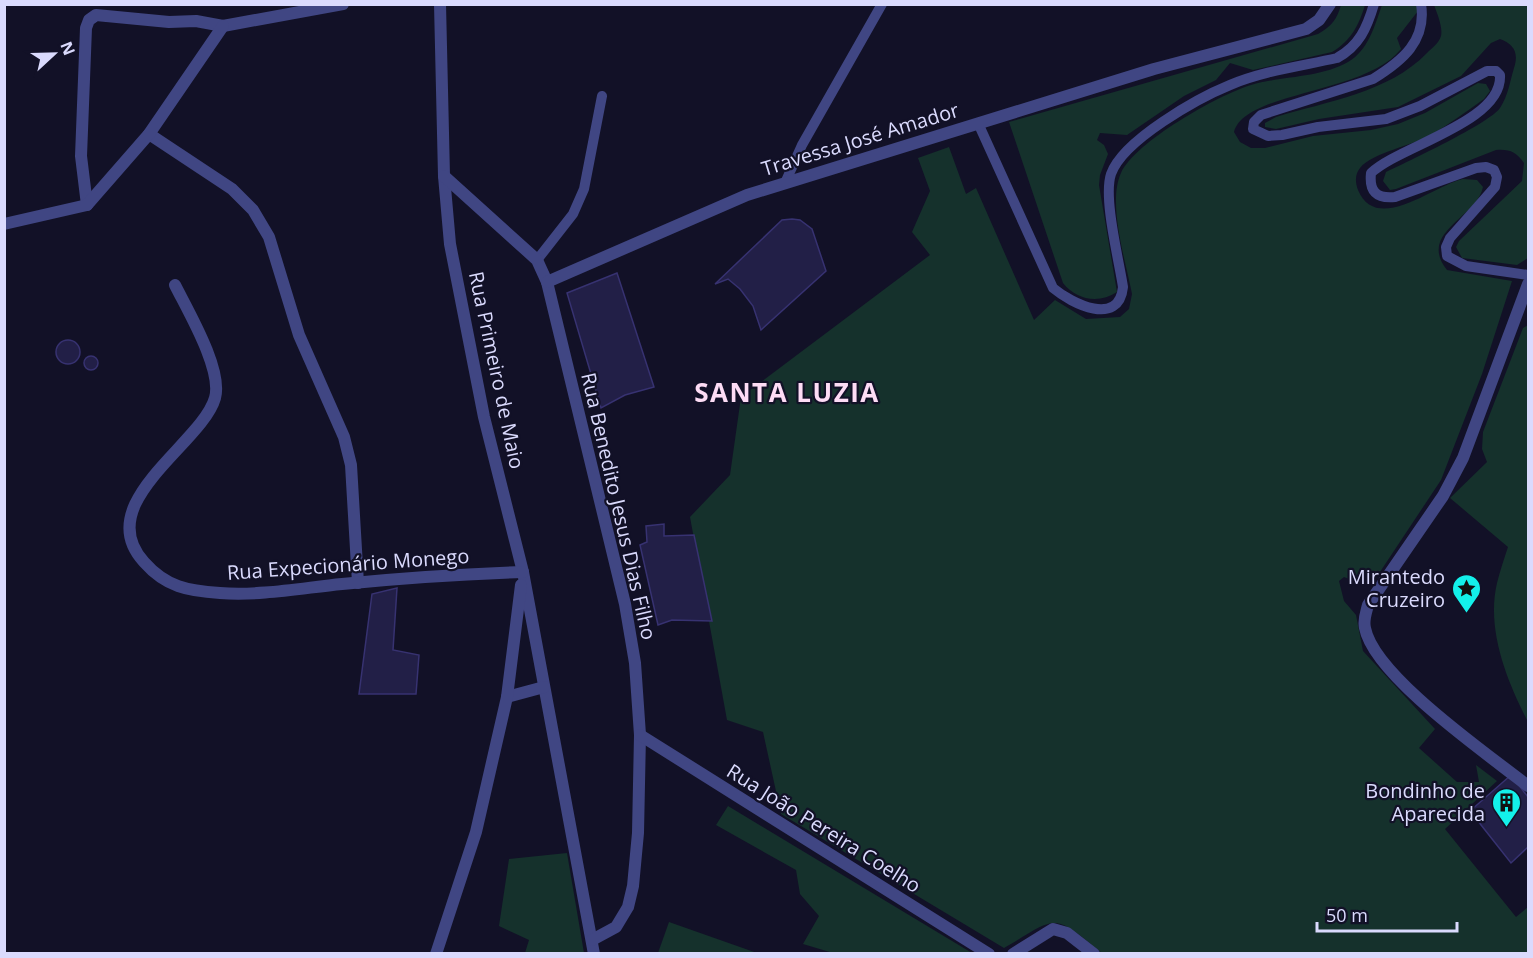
<svg xmlns="http://www.w3.org/2000/svg" width="1533" height="958" font-family="'Open Sans',sans-serif">
<style>
.green{fill:#15312c}
.building{fill:#221f47;stroke:#373271;stroke-width:1.5}
.lines{fill:none;stroke-linecap:round;stroke-linejoin:round}
.service{stroke:#404683;stroke-width:10}
.minor{stroke:#404683;stroke-width:12}
.labels{text-anchor:middle;dominant-baseline:central;stroke-width:4.5;stroke-linejoin:round;paint-order:stroke}
.street-label{font-size:20px;fill:#dadafd;stroke:#121127}
.poi-label{font-size:20px;fill:#dadafd;stroke:#121127;text-anchor:end}
.district-label{font-size:26px;font-weight:bold;letter-spacing:1.5px;fill:#fddcf5;stroke:#121127}
</style>
<rect width="100%" height="100%" fill="#121127"/>
<g class="green">
<path d="M1341 5H1365C1359 25 1351 41 1332 52L1253 70 1230 63 1216 80 1184 96 1127 135 1100 133 1097 140 1104 145 1108 154 1100 175 1099 185 1117 292C1099 304 1076 300 1063 283L1009 122 1318 34C1332 26 1337 19 1341 5Z"/>
<path d="M1382 5H1417L1418 11 1397 38 1401 49C1366 94 1245 91 1234 132L1240 142 1251 148H1265L1313 136 1371 130 1398 124 1425 113 1478 83 1486 84 1490 91 1484 99C1467 111 1449 124 1431 135 1412 146 1373 152 1360 168 1355 174 1355 182 1358 190 1377 235 1434 185 1463 179 1467 179 1473 180 1477 180L1483 187C1477 218 1417 232 1447 270L1512 281 1482 374 1441 480 1374 581 1365 585 1344 577 1339 581 1344 601 1356 615 1363 651 1435 729 1419 748 1457 782H1479L1476 765 1497 781 1445 829 1516 917 1528 907V953H1102C1051 912 1059 916 1004 948L781 814 763 732 727 720 690 517 730 475 741 397 930 255 912 232 930 191 918 158 949 147 966 194 976 188 1034 320 1055 300 1086 319 1120 317 1129 309 1132 294C1126 262 1107 203 1121 173 1135 142 1218 95 1251 85 1281 76 1320 78 1348 62 1368 51 1375 25 1382 5Z"/>
<path d="M1434 5H1528V258L1517 265 1462 258 1456 247 1459 241 1522 181 1524 163C1516 152 1510 149 1496 150L1396 189 1390 190 1383 181 1386 172C1407 162 1490 123 1500 108 1508 96 1510 81 1514 68 1519 53 1514 44 1500 39L1491 43 1461 76 1398 107 1319 119 1276 129 1265 127V123L1276 117C1328 101 1388 93 1427 53 1432 48 1439 43 1441 36 1443 27 1437 13 1434 5Z"/>
<path d="M1528 325V722C1507 681 1486 630 1497 583 1500 571 1504 559 1508 547L1450 498 1487 462 1482 449 1483 432 1523 328Z"/>
<path d="M728 806 972 953H833L803 944 819 916 800 894 796 870 716 825Z"/>
<path d="M567 853 584 953H525L529 940 499 926 509 859Z"/>
<path d="M669 922 757 953H658Z"/>
</g>
<g class="building">
<path d="M792 219 800 220 812 229 826 271 761 330 753 306 740 289 728 279 715 284 782 220Z"/>
<path d="M617 273 654 387 625 395 601 408 567 293Z"/>
<circle cx="68" cy="352" r="12"/>
<circle cx="91" cy="363" r="7"/>
<path d="M664 524V536L694 535 712 621 672 620 658 625 640 545 647 542 646 526Z"/>
<path d="M397 588 393 650 419 655 416 694H359L372 594Z"/>
<path d="M1511 775 1528 797V847L1511 863 1470 811Z"/>
</g>
<g class="lines">
<g class="service">
<path d="M1421 4C1427 41 1402 61 1373 79L1261 115 1254 122 1253 129 1268 136 1282 135 1318 127 1386 119 1420 106 1487 71H1496L1500 75C1503 122 1399 146 1371 173 1369 191 1376 199 1395 197L1476 168 1486 167 1494 170 1497 177 1495 187 1450 238 1446 247 1447 256 1466 266 1528 275"/>
<path d="M978 123 1053 288C1072 304 1119 327 1123 287 1119 260 1103 198 1111 174 1123 140 1198 98 1230 85 1263 71 1302 66 1337 58 1359 46 1367 28 1374 4"/>
<path d="M785 183 802 145 882 4"/>
<path d="M537 260 573 214 584 189 602 96"/>
</g>
<g class="minor">
<path d="M440 4 444 176 450 244 484 417 523 572 594 954"/>
<path d="M149 134 232 189 253 210 269 237 299 335 344 437 351 465 358 583"/>
<path d="M444 176 537 260 547 282 625 604 635 663 640 735 638 833 633 886 628 907 616 927 592 940"/>
<path d="M87 205 81 156 86 28 89 20 96 15 169 22 196 21 223 26 343 4"/>
<path d="M4 224 87 205 149 134 223 26"/>
<path d="M547 282 747 195 1154 69 1306 29 1319 20 1330 4"/>
<path d="M1528 284 1463 458 1443 496 1368 605C1366 613 1363 620 1365 628 1374 676 1489 755 1528 786"/>
<path d="M175 285C188 311 223 370 215 398 202 444 90 503 144 562 166 587 188 591 220 593 260 596 302 588 342 584 402 578 462 574 523 572"/>
<path d="M507 697 544 687"/>
<path d="M640 735 989 954"/>
<path d="M436 954 476 832 507 697 521 585"/>
<path d="M1013 954 1053 929 1067 933 1094 954"/>
</g>
</g>
<defs>
<symbol id="sight-pin" viewBox="-11 -11 22 30"><path d="M0 17L-7.5 6A9.5 9.5 0 1 1 7.5 6Z" fill="#13f0ea" stroke="#121127"/><path d="M0-6L1.8-2.2L6-1.7L2.9 1.2L3.7 5.4L0 3.3L-3.7 5.4L-2.9 1.2L-6-1.7L-1.8-2.2Z" fill="#111"/></symbol>
<symbol id="building-pin" viewBox="-11 -11 22 30"><path d="M0 17L-7.5 6A9.5 9.5 0 1 1 7.5 6Z" fill="#13f0ea" stroke="#121127"/><path d="M-4-6H4V6H1V3H-1V6H-4ZM-2.5-4.3h1.7v1.8h-1.7ZM.8-4.3h1.7v1.8H.8ZM-2.5-1h1.7V.8h-1.7ZM.8-1h1.7V.8H.8Z" fill="#111"/></symbol>
</defs>
<g fill-rule="evenodd">
<use href="#sight-pin" x="1450" y="572" width="33" height="45"/>
<use href="#building-pin" x="1490" y="786" width="33" height="45"/>
</g>
<g class="labels">
<g class="street-label">
<text transform="translate(860 139) rotate(-17)">Travessa José Amador</text>
<text transform="translate(497 370) rotate(78)">Rua Primeiro de Maio</text>
<text transform="translate(619 506) rotate(77)">Rua Benedito Jesus Dias Filho</text>
<text transform="translate(348 564) rotate(-4)">Rua Expecionário Monego</text>
<text transform="translate(824 828) rotate(32)">Rua João Pereira Coelho</text>
</g>
<g class="poi-label">
<text x="1445" y="576">Mirantedo<tspan x="1445" dy="23">Cruzeiro</tspan></text>
<text x="1485" y="790">Bondinho de<tspan x="1485" dy="23">Aparecida</tspan></text>
</g>
<g class="district-label">
<text x="787" y="392">SANTA LUZIA</text>
</g>
</g>
<rect width="1533" height="958" fill="none" stroke="#dadafd" stroke-width="12"/>
<g transform="translate(54 54) rotate(68)" stroke="#121127" stroke-width="4.5" paint-order="stroke">
<path d="M0-4.5L10 22L0 15L-10 22Z" fill="#dadafd"/>
<text y="-9" font-size="16" font-weight="bold" text-anchor="middle" fill="#dadafd">N</text>
</g>
<path d="M1317 922v9h140v-9" fill="none" stroke="#dadafd" stroke-width="3"/>
<text x="1326" y="922" font-size="18" fill="#dadafd" stroke="#121127" stroke-width="4.5" paint-order="stroke">50 m</text>
</svg>
